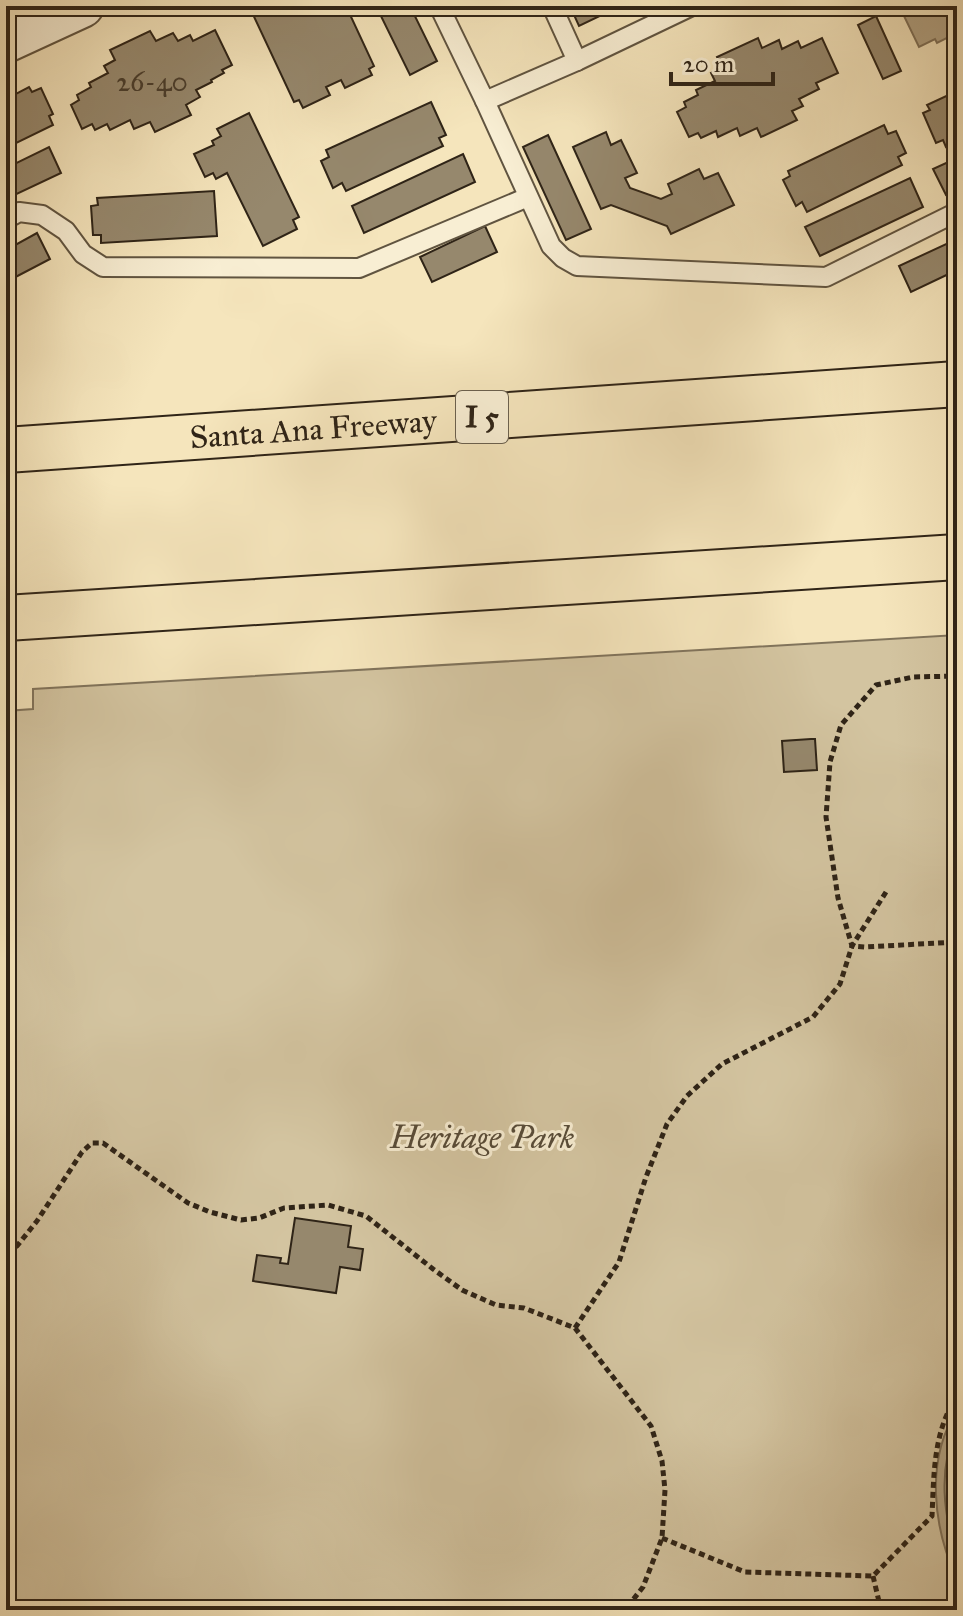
<svg xmlns="http://www.w3.org/2000/svg" width="963" height="1616" font-family="'IM FELL Great Primer',serif">
<style>
.green{fill:#d3c4a0;stroke:#81745c;stroke-width:2}
.water{fill:#b2a384;stroke:#7e7058;stroke-width:2}
.lines{fill:none;stroke-linecap:round;stroke-linejoin:round}
.shore{stroke:#70644e;stroke-width:2}
.building{fill:#96886d;stroke:#2f2417;stroke-width:2}
.service-casing{stroke:#605440;stroke-width:22}
.tertiary-casing{stroke:#605440;stroke-width:46}
.motorway-casing{stroke:#2f2417;stroke-width:48}
.path{stroke:#2f2417;stroke-width:5;stroke-dasharray:6 4;stroke-linecap:butt}
.service{stroke:#f8eed3;stroke-width:18}
.tertiary{stroke:#f8eed3;stroke-width:42}
.motorway{stroke:#f5e5bc;stroke-width:44}
.labels{text-anchor:middle;dominant-baseline:central;stroke-width:6;stroke-linejoin:round;paint-order:stroke}
.number-label{font-size:28px;fill:#493d2c}
.shield{fill:#f8eed3;stroke:#6b614f;stroke-width:2}
.shield-label{font-size:30px;font-weight:bold;fill:#2f2417}
.street-label{font-size:32px;fill:#2f2417;stroke:#f8eed3}
.park-label{font-size:32px;font-style:italic;fill:#584c39;stroke:#f8eed3}
</style>
<rect width="100%" height="100%" fill="#f5e5bc"/>
<filter id="stains"><feTurbulence type="fractalNoise" baseFrequency=".0025" numOctaves="4"/><feColorMatrix values="0 0 0 0 .2 0 0 0 0 .09 0 0 0 0 .02 0 0 0 .5 -.17"/></filter>
<radialGradient id="worn" r=".72"><stop offset=".6" stop-color="#630" stop-opacity="0"/><stop offset="1" stop-color="#630" stop-opacity=".3"/></radialGradient>
<path class="green" d="M957 635V1610H6V711L33 709V689Z"/>
<g class="water">
<path d="M924 6 927 10 935 6H957V33L937 43 935 39 919 47 904 16Z"/>
<path d="M957 1410V1579C933 1528 925 1460 957 1410Z"/>
</g>
<g class="lines">
<path class="shore" d="M957 1427C937 1470 944 1515 957 1559"/>
</g>
<g class="building">
<path d="M249 6H346L374 66 369 69 372 75 345 88 341 80 326 87 330 95 303 108 299 100 294 102Z"/>
<path d="M376 6H410L437 61 410 75Z"/>
<path d="M570 6H603L606 13 579 26Z"/>
<path d="M876 16 901 71 883 79 858 25Z"/>
<path d="M215 30 232 65 222 70 224 73 211 80 212 82 196 90 200 97 186 105 191 115 155 132 150 122 134 129 130 120 110 130 107 124 95 130 92 124 82 129 71 105 79 100 77 95 91 87 89 83 108 73 104 66 115 60 110 50 150 31 156 41 173 33 178 41 190 35 193 41Z"/>
<path d="M758 38 762 48 779 40 782 49 798 41 801 48 822 38 838 73 816 83 819 89 799 99 803 106 792 111 797 120 761 137 757 128 740 136 737 128 718 137 716 131 701 138 698 133 689 137 677 112 686 107 684 102 698 95 696 90 715 81 711 73 722 67 717 57Z"/>
<path d="M29 87 32 92 41 88 53 114 49 116 53 125 6 148V99Z"/>
<path d="M957 91V141L946 147 943 140 936 143 923 113 930 110 927 105Z"/>
<path d="M431 102 446 135 439 138 443 146 346 191 342 183 333 188 321 161 329 157 326 150Z"/>
<path d="M249 113 299 217 293 220 297 229 263 246 227 173 216 179 213 173 205 177 194 154 214 145 212 141 221 136 217 129Z"/>
<path d="M884 125 888 134 896 131 906 153 898 157 902 165 807 212 802 202 796 206 783 180 790 176 788 171Z"/>
<path d="M606 132 611 145 621 140 637 173 625 178 630 188 661 199 672 194 668 184 699 169 704 179 718 173 734 205 671 234 667 226 611 205 601 209 573 147Z"/>
<path d="M548 135 591 229 566 240 523 147Z"/>
<path d="M49 147 61 173 6 199V168Z"/>
<path d="M463 154 475 182 364 233 352 206Z"/>
<path d="M957 158V190L946 195 933 169Z"/>
<path d="M910 178 923 207 820 256 805 227Z"/>
<path d="M214 191 217 236 101 243V235H93L91 206 98 205 97 198Z"/>
<path d="M485 226 497 252 432 282 420 257Z"/>
<path d="M37 233 50 259 6 282V250Z"/>
<path d="M957 239V270L911 292 899 266Z"/>
<path d="M811 739H815L817 770 784 772 782 741Z"/>
<path d="M295 1218 351 1226 348 1247 363 1249 360 1270 340 1267 336 1293 253 1281 257 1255 281 1258 280 1263 288 1264Z"/>
</g>
<g class="lines">
<defs>
<g id="service">
<path d="M439 6 485 101 551 246 563 258 577 266 826 277 957 212"/>
<path d="M552 6 577 61"/>
<path d="M485 101 577 61 692 6"/>
<path d="M6 219 19 212 42 215 66 231 83 254 103 267 359 268 528 197"/>
</g>
<path id="tertiary" d="M6 41 82 6"/>
<g id="motorway">
<path id="s1" d="M6 450 957 384"/>
<path d="M6 618 957 557"/>
</g>
</defs>
<use href="#service" class="service-casing"/>
<use href="#tertiary" class="tertiary-casing"/>
<use href="#motorway" class="motorway-casing"/>
<g class="path">
<path d="M886 892 852 946 865 947 957 942"/>
<path d="M6 1249 17 1246 37 1221 82 1152 92 1143H103L188 1203 210 1212 241 1220 259 1218 284 1208 328 1205 366 1216 433 1269 462 1290 496 1305 524 1308 575 1328 651 1426 662 1461 665 1490 662 1538 643 1587 625 1610"/>
<path d="M575 1328 619 1262 646 1177 667 1124 687 1096 722 1064 813 1017 840 984 852 946 838 898 826 817 830 762 841 725 876 685 913 677 957 676"/>
<path d="M662 1538 745 1572 873 1576 932 1516C934 1474 933 1432 957 1396"/>
<path d="M873 1576 881 1610"/>
</g>
<use href="#service" class="service"/>
<use href="#tertiary" class="tertiary"/>
<use href="#motorway" class="motorway"/>
</g>
<g class="labels">
<g class="number-label">
<text x="152" y="81">26-40</text>
</g>
<rect class="shield" x="456" y="391" width="52" height="52" rx="6"/>
<g class="shield-label">
<text x="482" y="417">I 5</text>
</g>
<g class="street-label">
<text stroke="none"><textPath href="#s1" startOffset="308">Santa Ana Freeway</textPath></text>
</g>
<g class="park-label">
<text x="482" y="1137">Heritage Park</text>
</g>
</g>
<rect width="963" height="1616" fill="none" stroke="#f5e5bc" stroke-width="32"/>
<rect x="8" y="8" width="947" height="1600" fill="none" stroke="#2f2417" stroke-width="4"/>
<rect x="16" y="16" width="931" height="1584" fill="none" stroke="#2f2417" stroke-width="2"/>
<path d="M671 72v12h102v-12" fill="none" stroke="#2f2417" stroke-width="4"/>
<text x="683" y="72" font-size="24" fill="#2f2417" stroke="#f8eed3" stroke-width="6" paint-order="stroke">20 m</text>
<rect width="100%" height="100%" filter="url(#stains)"/>
<rect width="100%" height="100%" fill="url(#worn)"/>
</svg>
